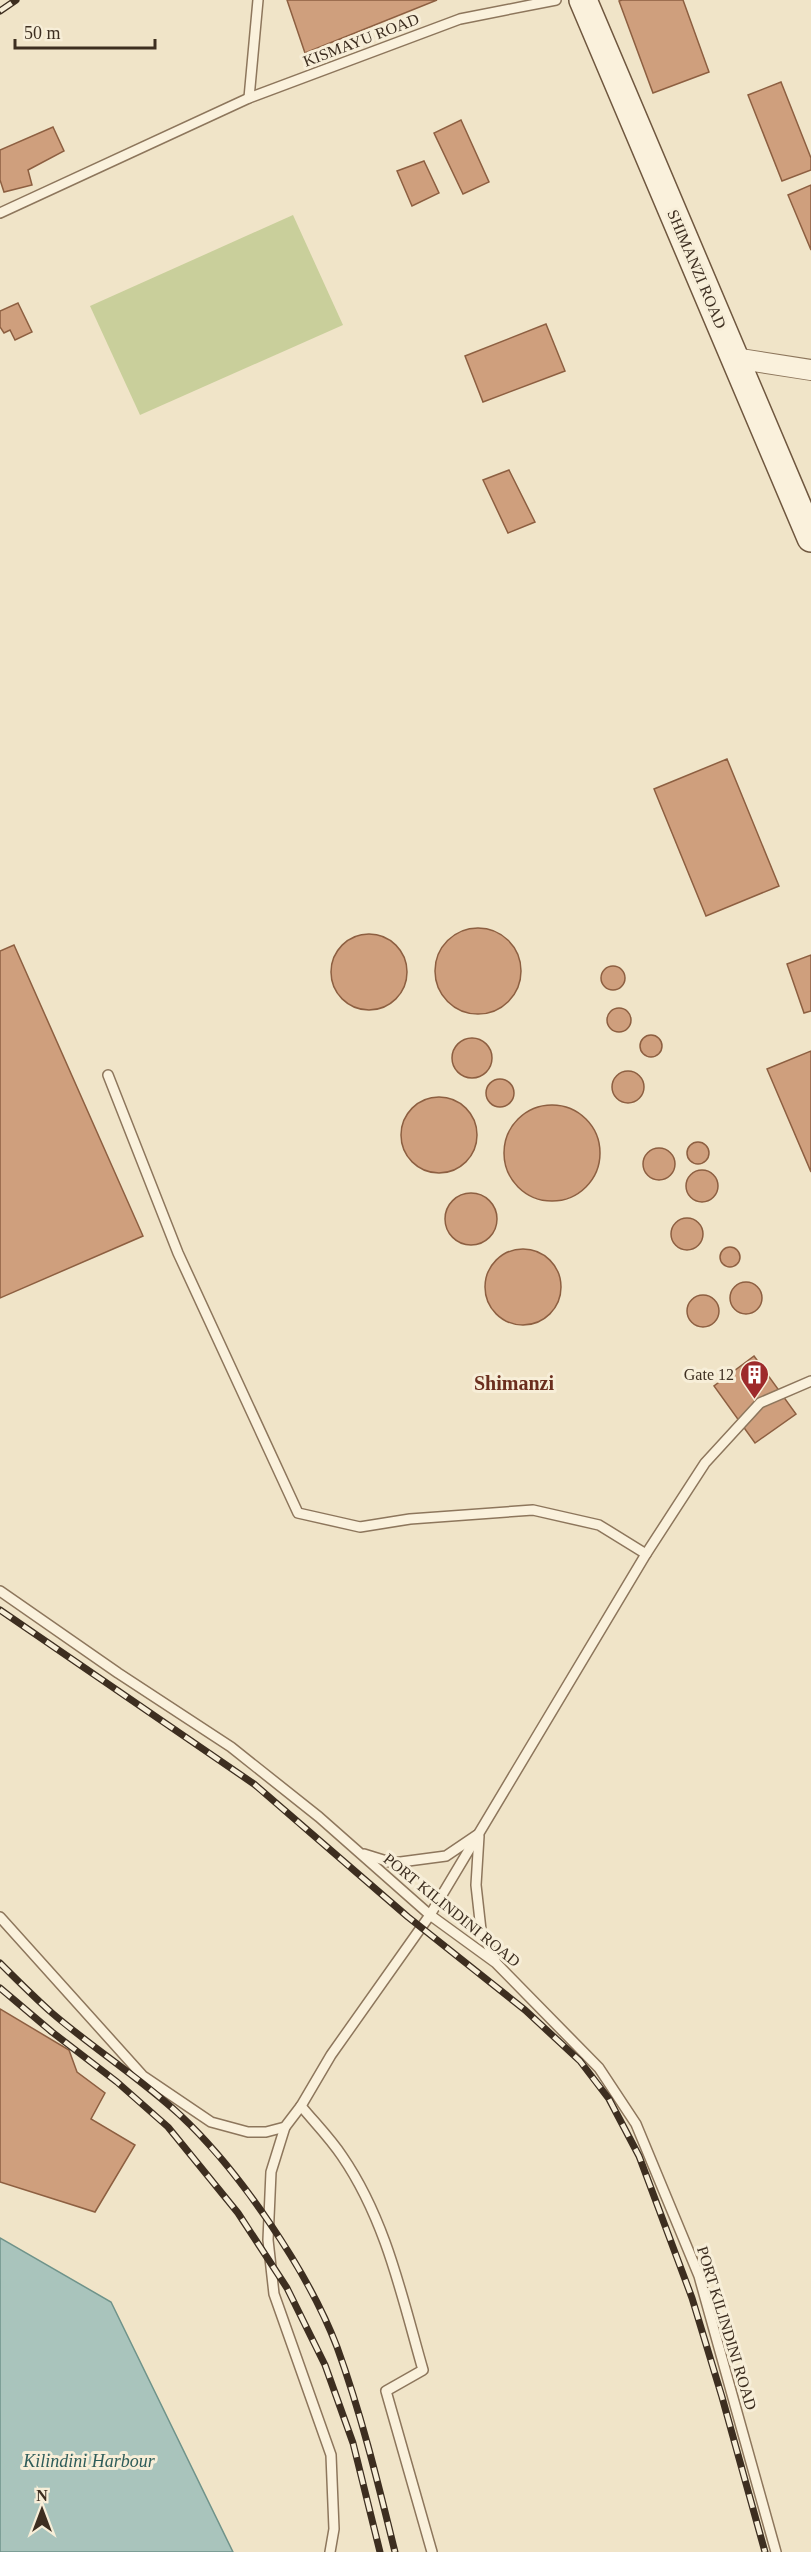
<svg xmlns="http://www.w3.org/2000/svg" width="811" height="2552" font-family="'Times New Roman',serif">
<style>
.green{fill:#c9cf9b}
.water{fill:#a9c4bc;stroke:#6f938a;stroke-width:1.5}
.building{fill:#cf9f7d;stroke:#8d5f41;stroke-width:1.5}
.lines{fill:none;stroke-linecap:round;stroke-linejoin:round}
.lane-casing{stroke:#8d765c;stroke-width:12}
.street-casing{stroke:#8d765c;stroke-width:22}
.secondary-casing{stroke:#6f573f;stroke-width:30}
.lane{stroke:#faf1dc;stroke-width:9}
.street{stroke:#faf1dc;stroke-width:20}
.secondary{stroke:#faf1dc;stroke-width:27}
.rail-casing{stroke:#3d2e20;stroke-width:7}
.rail{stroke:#f7eed8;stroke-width:4.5;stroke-dasharray:14;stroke-linecap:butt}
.labels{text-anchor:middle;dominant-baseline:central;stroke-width:6;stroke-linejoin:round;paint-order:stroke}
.street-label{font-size:16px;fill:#3d2e20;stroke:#f7eed8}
.poi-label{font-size:16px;fill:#3d2e20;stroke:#f7eed8;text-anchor:end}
.water-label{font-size:18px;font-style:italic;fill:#2f5d5a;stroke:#f7eed8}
.quarter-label{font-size:20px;font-weight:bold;fill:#6b2e1e;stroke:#f7eed8}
</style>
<rect width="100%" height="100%" fill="#f0e4c8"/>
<path class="green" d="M293 215 343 325 140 415 90 306Z"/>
<path class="water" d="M0 2238 111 2302 233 2552H0Z"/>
<g class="building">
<path d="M287 0H437L305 53Z"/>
<path d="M622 0H683L709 72 653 93 619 1Z"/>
<path d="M781 82 811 158V170L782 181 748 95Z"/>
<path d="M461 120 489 182 463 194 434 133Z"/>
<path d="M53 127 64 151 28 170 32 185 4 192 0 180V150Z"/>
<path d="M424 161 439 193 412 206 397 171Z"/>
<path d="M811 185V250L788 195Z"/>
<path d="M18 303 32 332 15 340 10 330 4 333 0 327V311Z"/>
<path d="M546 324 565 371 483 402 465 356Z"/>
<path d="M509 470 535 522 508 533 483 480Z"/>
<path d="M727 759 779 886 706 916 654 789Z"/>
<circle cx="478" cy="971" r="43"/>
<circle cx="369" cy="972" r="38"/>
<path d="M14 945 143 1236 0 1298V951Z"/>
<path d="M811 955V1011L804 1013 787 964Z"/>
<circle cx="613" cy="978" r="12"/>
<circle cx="619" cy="1020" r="12"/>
<circle cx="651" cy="1046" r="11"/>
<circle cx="472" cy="1058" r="20"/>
<path d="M811 1051V1172L767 1069Z"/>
<circle cx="628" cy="1087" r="16"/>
<circle cx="500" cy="1093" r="14"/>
<circle cx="439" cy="1135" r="38"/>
<circle cx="552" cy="1153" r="48"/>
<circle cx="698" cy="1153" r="11"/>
<circle cx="659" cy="1164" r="16"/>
<circle cx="702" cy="1186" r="16"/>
<circle cx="471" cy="1219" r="26"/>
<circle cx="687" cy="1234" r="16"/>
<circle cx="730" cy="1257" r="10"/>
<circle cx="523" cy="1287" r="38"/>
<circle cx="746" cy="1298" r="16"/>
<circle cx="703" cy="1311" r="16"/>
<path d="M754 1356 796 1414 755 1443 714 1386Z"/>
<path d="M0 2009 69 2050 77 2072 105 2093 91 2119 135 2145 95 2212 0 2182Z"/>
</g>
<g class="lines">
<defs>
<g id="lane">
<path d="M249 98 258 0"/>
<path d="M0 213 249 98 460 19 556 0"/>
<path d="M108 1075 178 1253 298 1513 360 1527 410 1519 533 1510 599 1525 646 1554"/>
<path d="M0 1591 118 1673 231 1747 319 1817 430 1915 496 1963 599 2068 636 2124 699 2276 776 2552"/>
<path d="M479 1836 476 1885 481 1930 495 1960"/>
<path d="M364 1854 393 1863 446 1856 477 1835"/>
<path d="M0 1917 143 2076 211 2122 248 2132H266L285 2127 301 2106 331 2055 430 1915 646 1554 705 1463 760 1403 811 1381"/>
<path d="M301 2106C315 2123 330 2138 342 2156 386 2220 402 2297 423 2370L386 2391 432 2552"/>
<path d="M285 2127 271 2172 268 2240 274 2294 331 2455 334 2529 330 2552"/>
</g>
<path id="street" d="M734 358 811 370"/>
<path id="secondary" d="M583 0 811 538"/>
</defs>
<use href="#lane" class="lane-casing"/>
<use href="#street" class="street-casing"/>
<use href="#secondary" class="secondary-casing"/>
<use href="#lane" class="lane"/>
<use href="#street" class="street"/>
<use href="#secondary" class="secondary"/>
<defs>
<g id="rail">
<path d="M0 11 16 0"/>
<path d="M0 1610 254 1784 408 1917 525 2010 580 2061 609 2099 639 2156 692 2298 722 2397 765 2552"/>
<path d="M0 1963C17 1980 34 1997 52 2013 94 2049 140 2078 180 2115 239 2170 308 2271 337 2347 361 2413 378 2483 395 2552"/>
<path d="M0 1988 52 2032 117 2082 168 2127 238 2213 287 2288 325 2365 353 2443 380 2552"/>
</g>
</defs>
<use href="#rail" class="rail-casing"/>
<use href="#rail" class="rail"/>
</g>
<defs>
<symbol id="building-pin" viewBox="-11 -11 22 30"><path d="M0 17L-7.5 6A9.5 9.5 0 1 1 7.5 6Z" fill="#9e2a2b" stroke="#f7eed8"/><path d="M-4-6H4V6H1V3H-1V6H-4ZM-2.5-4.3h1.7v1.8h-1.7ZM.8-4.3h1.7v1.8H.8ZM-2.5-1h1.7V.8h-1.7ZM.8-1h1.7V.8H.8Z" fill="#fff"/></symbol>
</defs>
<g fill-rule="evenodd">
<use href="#building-pin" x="738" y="1358" width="33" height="45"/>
</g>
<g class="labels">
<g class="street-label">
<text transform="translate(361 40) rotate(-21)">KISMAYU ROAD</text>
<text transform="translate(697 269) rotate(67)">SHIMANZI ROAD</text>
<text transform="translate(452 1910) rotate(39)">PORT KILINDINI ROAD</text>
<text transform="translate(727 2328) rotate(73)">PORT KILINDINI ROAD</text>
</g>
<g class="poi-label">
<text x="734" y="1374">Gate 12</text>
</g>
<g class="water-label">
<text x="89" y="2461">Kilindini Harbour</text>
</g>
<g class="quarter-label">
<text x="514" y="1383">Shimanzi</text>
</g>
</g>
<g transform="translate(42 2510)" stroke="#f7eed8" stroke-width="4.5" paint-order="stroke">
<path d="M0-4.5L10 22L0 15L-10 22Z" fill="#3d2e20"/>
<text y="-9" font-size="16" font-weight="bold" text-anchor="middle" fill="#3d2e20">N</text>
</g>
<path d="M15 39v9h140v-9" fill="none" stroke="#3d2e20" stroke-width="3"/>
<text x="24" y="39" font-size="18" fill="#3d2e20" stroke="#f7eed8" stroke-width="4.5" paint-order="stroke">50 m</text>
</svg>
